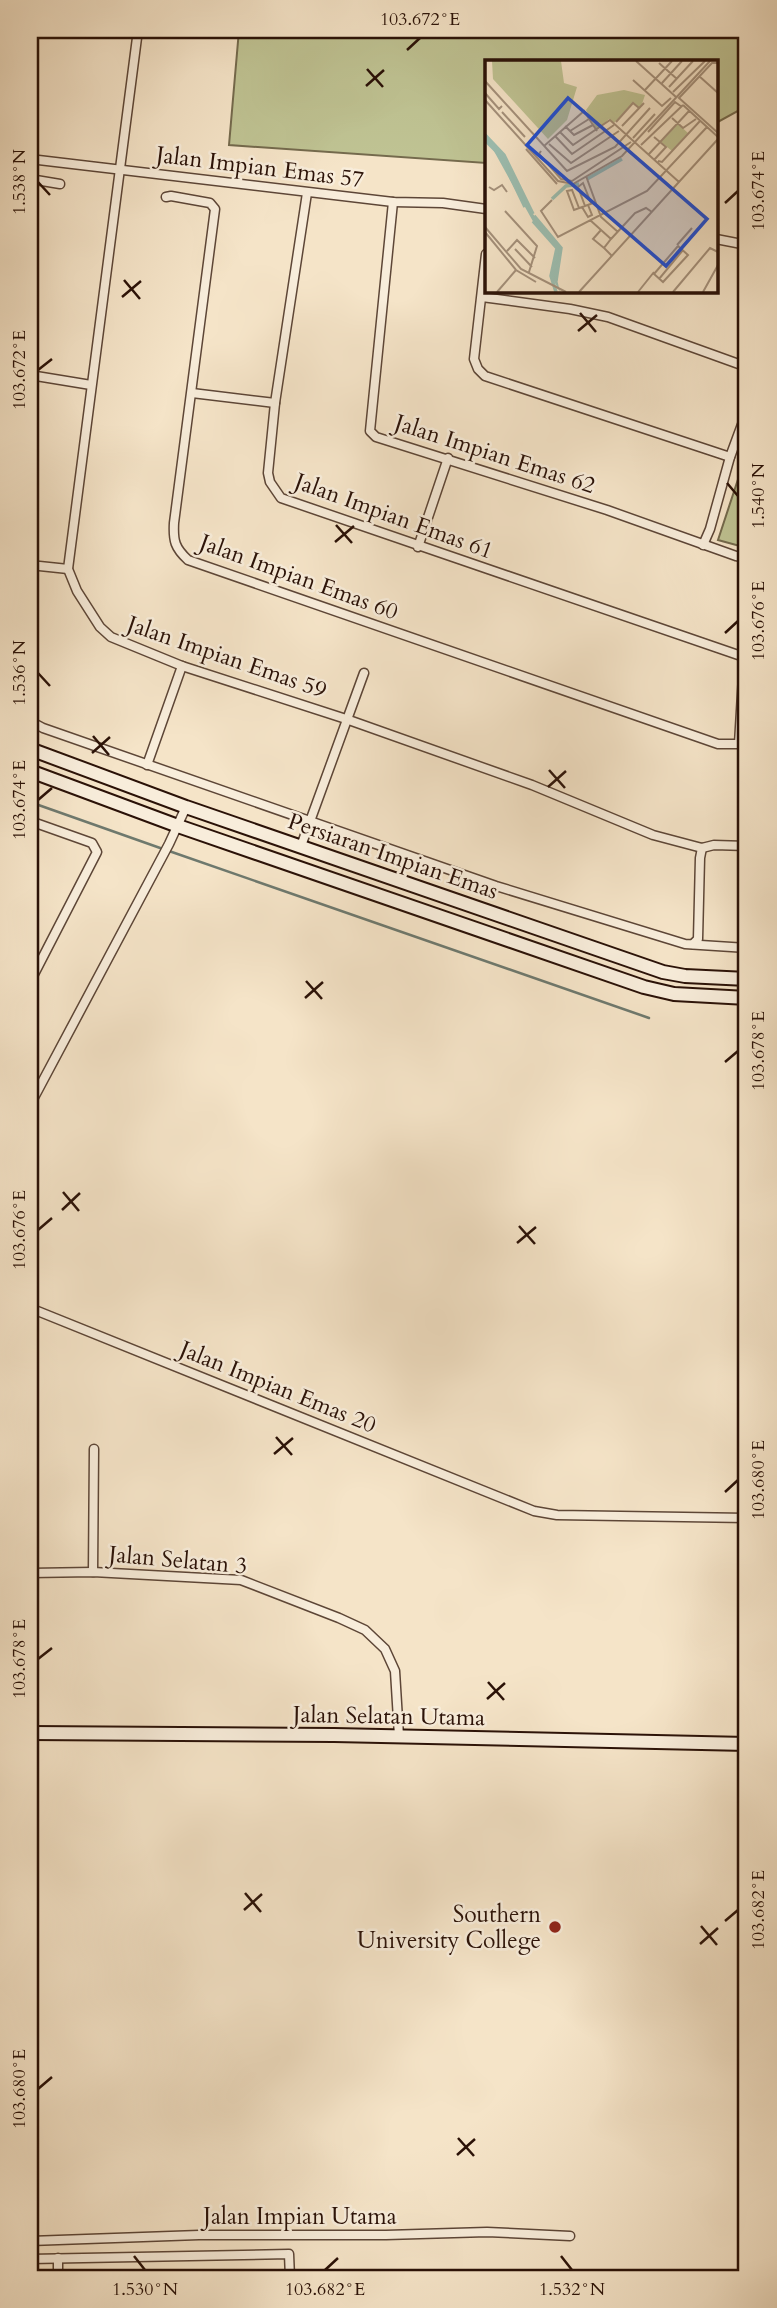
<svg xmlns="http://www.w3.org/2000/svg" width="777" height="2308" font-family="Cardo,serif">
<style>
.green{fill:#bfc393;stroke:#746a4d;stroke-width:2}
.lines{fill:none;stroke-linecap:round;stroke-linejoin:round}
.stream{stroke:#6e796e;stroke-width:2.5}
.street-casing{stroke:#5d4637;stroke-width:11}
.secondary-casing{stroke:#2a1107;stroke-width:16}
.street{stroke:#f8eddb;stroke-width:8}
.secondary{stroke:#f8eddb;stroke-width:12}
.ticks{fill:none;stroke:#2a1107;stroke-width:2.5}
.poi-dot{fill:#8f2418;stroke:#f8eddb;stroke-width:2.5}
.labels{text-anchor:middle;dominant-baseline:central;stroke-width:5;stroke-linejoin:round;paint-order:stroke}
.street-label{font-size:23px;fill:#2a1107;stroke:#f8eddb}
.poi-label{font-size:23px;fill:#2a1107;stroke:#f8eddb;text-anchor:end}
.inset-river{fill:none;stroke:#9cbfb2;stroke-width:3.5}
.inset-road{fill:none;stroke:#a4907b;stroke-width:2}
.view{fill:#1d4ed8;fill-opacity:0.15;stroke:#1d4ed8;stroke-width:3.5}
.inset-edge{fill:none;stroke:#2a1107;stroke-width:3.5}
.neatline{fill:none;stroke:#2a1107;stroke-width:2.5}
.ticks-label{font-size:18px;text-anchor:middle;fill:#2a1107}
</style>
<rect width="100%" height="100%" fill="#f5e4c8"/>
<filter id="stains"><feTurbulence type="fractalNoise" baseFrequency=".00286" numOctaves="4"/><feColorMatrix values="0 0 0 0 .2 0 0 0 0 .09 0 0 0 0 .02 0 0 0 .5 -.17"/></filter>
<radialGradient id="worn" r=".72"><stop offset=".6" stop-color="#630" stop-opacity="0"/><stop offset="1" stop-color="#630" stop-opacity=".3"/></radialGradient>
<g class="green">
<path d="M239 30H747V106L716 123V61H486V163L229 145Z"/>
<path d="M747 452V548L718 540Z"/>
</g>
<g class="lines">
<g class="stream">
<path d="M30 802 163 849"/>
<path d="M169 851 649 1018"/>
</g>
<defs>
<g id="street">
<path d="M138 30 68 569 77 591 100 627 111 637 182 666 346 719 532 785 653 835 702 848 714 845 747 846"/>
<path d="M30 37 31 30"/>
<path d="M30 159 393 202 443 203 486 209"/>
<path d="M30 179 60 184"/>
<path d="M307 193 275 403 268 473 270 482 281 498 747 658"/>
<path d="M166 197 171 196 210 203 215 209 174 523C173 541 175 548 188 560L718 744H747"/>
<path d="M393 202 370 431 376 437 607 510 736 556 747 558"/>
<path d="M716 239 747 245"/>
<path d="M486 254 474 359 478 369 485 376 730 457"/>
<path d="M482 297 570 309 608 317 747 367"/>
<path d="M30 375 91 385"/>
<path d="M192 393 275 403"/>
<path d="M703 545 710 529 730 457 747 411"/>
<path d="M418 547 448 458"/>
<path d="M30 565 68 569"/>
<path d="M30 721 43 728 496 886 685 944 747 948"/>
<path d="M739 744 744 659"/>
<path d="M147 765 182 666"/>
<path d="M30 821 92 843 97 852 30 982"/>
<path d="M301 846 364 673"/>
<path d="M693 944 698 939 700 858 702 848"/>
<path d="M30 1105 169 844 186 807"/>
<path d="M30 1308 534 1511 557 1515 747 1518"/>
<path d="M93 1572 94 1449"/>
<path d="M30 1573 93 1572 241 1580 339 1618 365 1630 385 1649 395 1671 399 1736"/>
<path d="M30 2241 199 2235H386L487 2232 570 2236"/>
<path d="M58 2258V2278"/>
<path d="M30 2259 289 2254 290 2278"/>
</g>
<g id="secondary">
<path d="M30 749 186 807 663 972 685 976 747 979"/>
<path d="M30 771 178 826 644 987 674 994 747 998"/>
<path d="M30 1733 334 1735 747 1744"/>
</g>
</defs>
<use href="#street" class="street-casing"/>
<use href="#secondary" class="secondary-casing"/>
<use href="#street" class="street"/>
<use href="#secondary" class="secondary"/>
</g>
<path class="ticks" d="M407 50 420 38M367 69 383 87M366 86 384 70M38 182 50 195M725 203 738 191M124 280 140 299M122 297 141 281M580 313 596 332M578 331 597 315M38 370 52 359M727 483 738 496M336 525 352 543M335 542 354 526M725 633 738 621M38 673 50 686M93 736 109 755M92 753 110 737M549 770 565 788M548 787 566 771M38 800 52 788M306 981 322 999M305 998 323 982M725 1062 738 1051M63 1192 79 1211M62 1210 80 1193M519 1226 535 1244M38 1230 52 1218M517 1243 536 1227M276 1437 292 1455M274 1454 293 1438M725 1492 738 1480M38 1659 52 1648M488 1682 504 1700M487 1699 505 1683M245 1893 261 1912M244 1910 262 1894M725 1921 738 1910M701 1926 717 1945M700 1944 718 1928M38 2089 52 2077M458 2138 474 2156M457 2155 475 2139M134 2256 145 2270M561 2256 572 2270M325 2270 338 2258"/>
<circle class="poi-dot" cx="555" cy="1927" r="7"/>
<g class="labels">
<g class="street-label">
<text transform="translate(260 167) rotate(7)">Jalan Impian Emas 57</text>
<text transform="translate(495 454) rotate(18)">Jalan Impian Emas 62</text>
<text transform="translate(394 516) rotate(20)">Jalan Impian Emas 61</text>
<text transform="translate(299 577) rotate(20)">Jalan Impian Emas 60</text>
<text transform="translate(227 657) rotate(19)">Jalan Impian Emas 59</text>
<text transform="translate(393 856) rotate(19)">Persiaran Impian Emas</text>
<text transform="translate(278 1387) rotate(22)">Jalan Impian Emas 20</text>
<text transform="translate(178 1560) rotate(5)">Jalan Selatan 3</text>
<text transform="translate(389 1716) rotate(1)">Jalan Selatan Utama</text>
<text x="300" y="2216">Jalan Impian Utama</text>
</g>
<g class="poi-label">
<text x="541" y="1914">Southern<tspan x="541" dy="26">University College</tspan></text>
</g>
</g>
<g transform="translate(485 60)">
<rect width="233" height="233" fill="#f5e4c8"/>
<path d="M7 1H76L79 23 92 27 82 60 63 79 8 19ZM139 30 160 35 157 44 154 48 148 43 129 63 124 59 112 70 101 50 112 35ZM193 64 203 73 187 91 176 82Z" fill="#bfc393"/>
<path d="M0 75 19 95 48 154 76 188 71 215 75 232 66 216 72 188 50 165Z" fill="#9cbfb2"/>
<path class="inset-river" d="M0 75 19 95 48 154M0 80 15 95 40 147M102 119 137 99M67 139 81 126 94 124M49 156 76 188 71 221M48 161 72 188 66 216 71 232"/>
<path class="inset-road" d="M151 1 191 37M174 3 192 19M233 3H227L194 38 233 73M214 16 233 33M148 20 177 46 186 38M0 21 82 111 130 87 165 48M177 23 197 1M184 27 208 1M160 30 187 1M188 32 220 1M0 33 14 49 17 46M0 40 73 121 88 124 137 96 225 1M198 45 233 77M17 52 40 77M187 58 198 68 211 59M131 62 148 43 154 48M80 66 89 75 108 65M137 66 159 43M85 71 104 59M75 72 88 85 125 60 194 122M163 72 190 42 197 47M70 76 87 94 129 65M169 77 181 87 169 100M148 78 170 54M64 84 86 103 134 71M156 85 198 45M59 86 99 51 112 71M41 89 72 124M56 91 54 94 76 119 87 121 146 82M164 94 204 51M173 101 177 102 215 61M101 116 116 157 133 172M4 127 9 130 17 125 22 132M67 140 56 151 73 177 162 131 222 67M100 146 93 127 98 123 106 143M97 147 103 157 107 155 103 145M94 148 87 130 82 131 89 150 111 142M20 151 52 186 44 212M105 160 126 179M0 167 36 209 81 232M116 170 108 179 119 188M0 172 31 210 51 222M192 185 207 168M193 186 203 195 178 222 169 214ZM30 189 47 207M22 191 32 180 50 198M127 196 119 188 126 179 150 153 161 148 167 152M174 219 198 190M12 232 31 210M94 232 233 79M153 232 169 212M188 232 225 188 233 192M218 232 233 205"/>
<path class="view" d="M83 38 222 159 181 206 42 85Z"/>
<rect width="233" height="233" class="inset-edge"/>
</g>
<rect width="777" height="2308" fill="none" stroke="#f5e4c8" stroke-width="77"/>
<rect x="38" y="38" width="700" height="2232" class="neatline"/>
<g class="ticks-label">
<text x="420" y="25">103.672°E</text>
<text transform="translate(19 182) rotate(-90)" y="6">1.538°N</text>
<text transform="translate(758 191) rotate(-90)" y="6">103.674°E</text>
<text transform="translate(19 370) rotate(-90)" y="6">103.672°E</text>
<text transform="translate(758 496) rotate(-90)" y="6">1.540°N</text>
<text transform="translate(758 621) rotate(-90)" y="6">103.676°E</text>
<text transform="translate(19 673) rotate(-90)" y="6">1.536°N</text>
<text transform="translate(19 800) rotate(-90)" y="6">103.674°E</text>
<text transform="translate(758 1051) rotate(-90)" y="6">103.678°E</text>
<text transform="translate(19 1230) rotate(-90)" y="6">103.676°E</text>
<text transform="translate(758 1480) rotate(-90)" y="6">103.680°E</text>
<text transform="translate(19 1659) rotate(-90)" y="6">103.678°E</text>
<text transform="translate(758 1910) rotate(-90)" y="6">103.682°E</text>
<text transform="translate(19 2089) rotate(-90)" y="6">103.680°E</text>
<text x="145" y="2295">1.530°N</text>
<text x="325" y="2295">103.682°E</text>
<text x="572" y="2295">1.532°N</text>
</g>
<rect width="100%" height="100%" filter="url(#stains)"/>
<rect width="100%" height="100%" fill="url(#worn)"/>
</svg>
